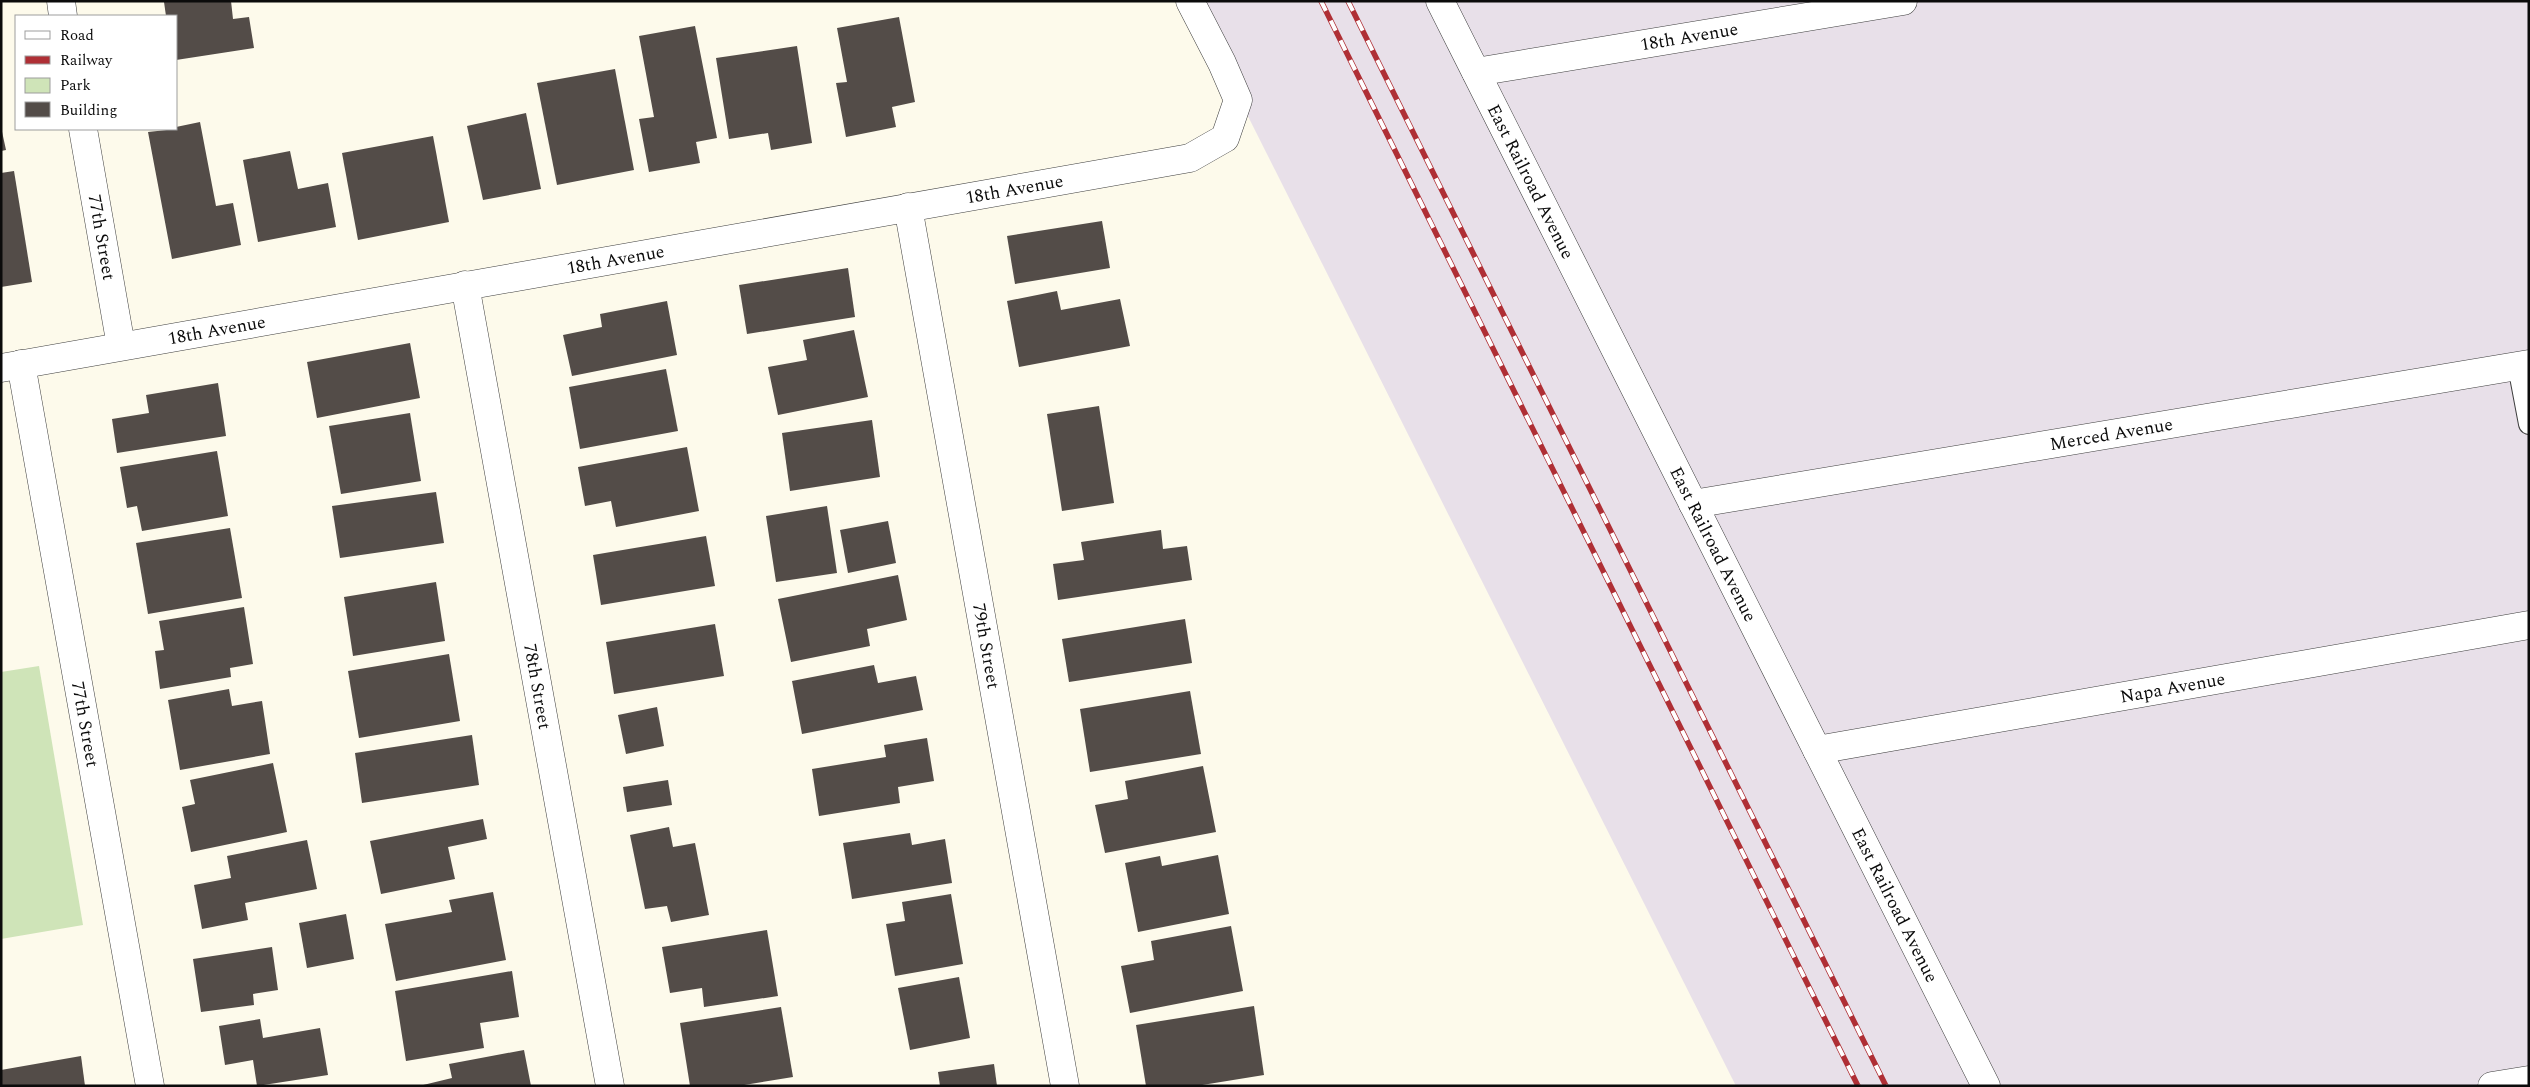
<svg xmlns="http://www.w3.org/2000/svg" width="2530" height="1087" font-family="Spectral,serif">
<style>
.industrial{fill:#e8e0e9}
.green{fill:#cfe4b8}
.building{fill:#534c48}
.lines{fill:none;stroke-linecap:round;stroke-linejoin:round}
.lane-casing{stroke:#3e3e3e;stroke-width:22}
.street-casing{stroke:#3e3e3e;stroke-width:29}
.lane{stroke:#fff;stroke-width:20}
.street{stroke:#fff;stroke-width:28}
.rail-casing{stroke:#af2f35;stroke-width:5.5}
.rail{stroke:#fff;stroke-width:4;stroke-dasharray:11;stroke-linecap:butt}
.labels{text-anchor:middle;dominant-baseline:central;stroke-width:5;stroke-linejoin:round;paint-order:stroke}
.street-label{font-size:18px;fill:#0b0b0b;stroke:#fff}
</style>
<rect width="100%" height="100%" fill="#fdfaeb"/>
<path class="industrial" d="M1190 1H2529V1086H1736Z"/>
<path class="green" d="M39 666 83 925 1 939V672Z"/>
<g class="building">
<path d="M231 1 233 19 249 17 254 48 176 60V16H166L164 2Z"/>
<path d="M899 17 915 102 892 107 896 127 846 137 836 83 847 82 837 28Z"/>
<path d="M695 26 717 138 696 142 700 163 649 172 639 119 654 117 639 36Z"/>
<path d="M797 46 812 143 771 150 768 133 729 139 716 58Z"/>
<path d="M615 69 634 170 557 185 537 83Z"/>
<path d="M526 113 541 189 483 200 467 126Z"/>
<path d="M200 122 216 206 233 203 241 245 172 259 148 132 176 129V127Z"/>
<path d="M1 127 6 150 1 151Z"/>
<path d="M433 136 449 222 358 240 342 153Z"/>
<path d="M290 151 298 189 328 183 336 227 258 242 243 160Z"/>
<path d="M14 171 32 282 1 287V173Z"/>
<path d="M1102 221 1110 268 1015 284 1007 236Z"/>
<path d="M848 268 855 317 747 334 739 285Z"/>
<path d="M1057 291 1061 310 1120 299 1130 346 1019 367 1007 301Z"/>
<path d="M667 301 677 355 572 376 563 335 602 327 600 314Z"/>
<path d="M854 330 868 397 778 415 768 367 807 360 803 340Z"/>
<path d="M410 343 420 398 317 418 307 362Z"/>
<path d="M666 369 678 431 580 449 569 387Z"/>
<path d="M218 383 226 436 117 453 112 419 149 413 146 395Z"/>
<path d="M1099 406 1114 503 1062 511 1047 414Z"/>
<path d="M410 413 421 481 341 494 329 426Z"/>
<path d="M872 420 880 477 790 491 782 433Z"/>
<path d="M687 447 699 511 616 527 611 501 585 506 578 467Z"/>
<path d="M217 451 228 516 142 531 137 506 127 508 120 467Z"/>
<path d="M436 492 444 543 340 558 332 506Z"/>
<path d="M827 506 837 573 776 582 766 516Z"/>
<path d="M888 521 896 563 848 573 840 530Z"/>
<path d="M230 528 242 598 148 614 136 543Z"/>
<path d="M1161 530 1163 549 1187 546 1192 580 1058 600 1053 564 1084 560 1081 542Z"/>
<path d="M706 536 715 586 601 605 593 555Z"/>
<path d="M898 575 907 620 867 629 870 646 791 662 778 599Z"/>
<path d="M436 582 445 641 353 656 344 597Z"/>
<path d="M244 607 253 664 230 668 231 677 160 689 155 651 164 650 159 621Z"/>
<path d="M1185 619 1192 663 1069 682 1062 639Z"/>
<path d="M715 624 724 676 614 694 606 642Z"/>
<path d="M449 654 460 721 359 738 348 671Z"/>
<path d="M874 665 878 683 916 676 923 710 802 734 792 681Z"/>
<path d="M229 689 232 706 262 701 270 754 180 770 168 700Z"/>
<path d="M1190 691 1201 754 1090 772 1080 709Z"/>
<path d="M657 707 664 746 626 754 618 715Z"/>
<path d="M472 735 479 785 362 803 355 753Z"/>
<path d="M927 738 934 781 898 787 900 803 819 816 812 769 886 757 884 745Z"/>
<path d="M273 763 287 832 191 852 182 807 195 804 190 780Z"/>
<path d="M1203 766 1216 832 1105 853 1095 805 1128 799 1125 781Z"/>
<path d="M668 780 672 805 627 812 623 787Z"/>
<path d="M483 819 487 839 448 847 455 879 381 894 370 841Z"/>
<path d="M669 827 673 847 695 843 709 915 671 922 667 906 645 909 630 835Z"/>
<path d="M910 833 912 845 945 839 952 883 852 899 843 843Z"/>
<path d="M307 840 317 889 245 903 248 920 202 929 194 885 231 878 227 856Z"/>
<path d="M1218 855 1229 914 1138 932 1125 863 1160 856 1162 866Z"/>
<path d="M493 892 506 960 396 981 385 924 452 912 449 900Z"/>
<path d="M951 894 963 964 895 976 886 924 905 921 902 902Z"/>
<path d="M346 914 354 959 307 968 299 923Z"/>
<path d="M1231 926 1243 991 1130 1013 1121 966 1154 960 1151 941Z"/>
<path d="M767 930 778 996 704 1007 702 988 670 993 662 947Z"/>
<path d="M272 947 278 990 253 994 254 1005 201 1012 193 959Z"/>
<path d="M512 971 519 1017 480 1023 484 1048 406 1061 395 991Z"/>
<path d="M959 977 970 1038 910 1050 898 988Z"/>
<path d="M1254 1006 1264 1075 1196 1086H1146L1136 1025Z"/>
<path d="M781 1007 793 1077 738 1086H690L680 1023Z"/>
<path d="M260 1019 263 1038 320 1028 328 1075 257 1086 253 1060 225 1065 219 1026Z"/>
<path d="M524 1050 531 1086H419L452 1078 449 1064Z"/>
<path d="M81 1056 85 1086H1V1070Z"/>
<path d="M994 1064 997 1086H940L938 1072Z"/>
</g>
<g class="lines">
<defs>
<path id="lane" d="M2518 366 2529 424"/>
<g id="street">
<path d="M61 1 63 16"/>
<path id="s1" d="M1440 1 1986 1086"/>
<path id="s2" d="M1476 72 1903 1"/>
<path id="s3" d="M83 129 121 346"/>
<path id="s4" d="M908 207 1065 1086"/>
<path id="s5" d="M465 285 610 1086"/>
<path id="s6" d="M21 364 150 1086"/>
<path id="s7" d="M1 368 1190 158 1225 138 1238 100 1222 63 1190 1"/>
<path id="s8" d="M1693 504 2529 364"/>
<path id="s9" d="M1817 750 2529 625"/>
<path d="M2492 1086 2529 1080"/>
</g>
</defs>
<use href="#lane" class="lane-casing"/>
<use href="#street" class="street-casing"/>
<use href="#lane" class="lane"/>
<use href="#street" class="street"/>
<defs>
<g id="rail">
<path d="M1321 1 1858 1086"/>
<path d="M1348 1 1886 1086"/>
</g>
</defs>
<use href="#rail" class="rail-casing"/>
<use href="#rail" class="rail"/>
</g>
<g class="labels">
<g class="street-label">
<text stroke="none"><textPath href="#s2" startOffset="216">18th Avenue</textPath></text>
<text stroke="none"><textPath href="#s1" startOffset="202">East Railroad Avenue</textPath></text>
<text stroke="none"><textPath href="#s7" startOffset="1029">18th Avenue</textPath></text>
<text stroke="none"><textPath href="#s3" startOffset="110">77th Street</textPath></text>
<text stroke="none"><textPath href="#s7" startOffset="624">18th Avenue</textPath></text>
<text stroke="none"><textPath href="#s7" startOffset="219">18th Avenue</textPath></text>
<text stroke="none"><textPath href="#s8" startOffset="424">Merced Avenue</textPath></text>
<text stroke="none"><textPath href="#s1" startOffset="608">East Railroad Avenue</textPath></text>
<text stroke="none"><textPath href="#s4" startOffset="446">79th Street</textPath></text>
<text stroke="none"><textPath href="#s5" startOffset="408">78th Street</textPath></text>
<text stroke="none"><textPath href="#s9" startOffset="361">Napa Avenue</textPath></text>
<text stroke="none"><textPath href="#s6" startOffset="366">77th Street</textPath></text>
<text stroke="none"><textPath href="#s1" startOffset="1012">East Railroad Avenue</textPath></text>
</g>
</g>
<rect width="2530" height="1087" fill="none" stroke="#0b0b0b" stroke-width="5"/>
<rect x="15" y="15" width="162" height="115" fill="#ffffff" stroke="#9d9d9d"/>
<rect x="25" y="31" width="25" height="8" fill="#ffffff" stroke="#9d9d9d"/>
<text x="60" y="40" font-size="15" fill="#0b0b0b">Road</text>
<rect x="25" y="56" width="25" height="8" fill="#af2f35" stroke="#9d9d9d"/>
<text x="60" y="65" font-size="15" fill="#0b0b0b">Railway</text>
<rect x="25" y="78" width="25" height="15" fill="#cfe4b8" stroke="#9d9d9d"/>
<text x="60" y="90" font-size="15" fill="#0b0b0b">Park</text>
<rect x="25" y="102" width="25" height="15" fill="#534c48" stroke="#9d9d9d"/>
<text x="60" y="115" font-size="15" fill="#0b0b0b">Building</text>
</svg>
